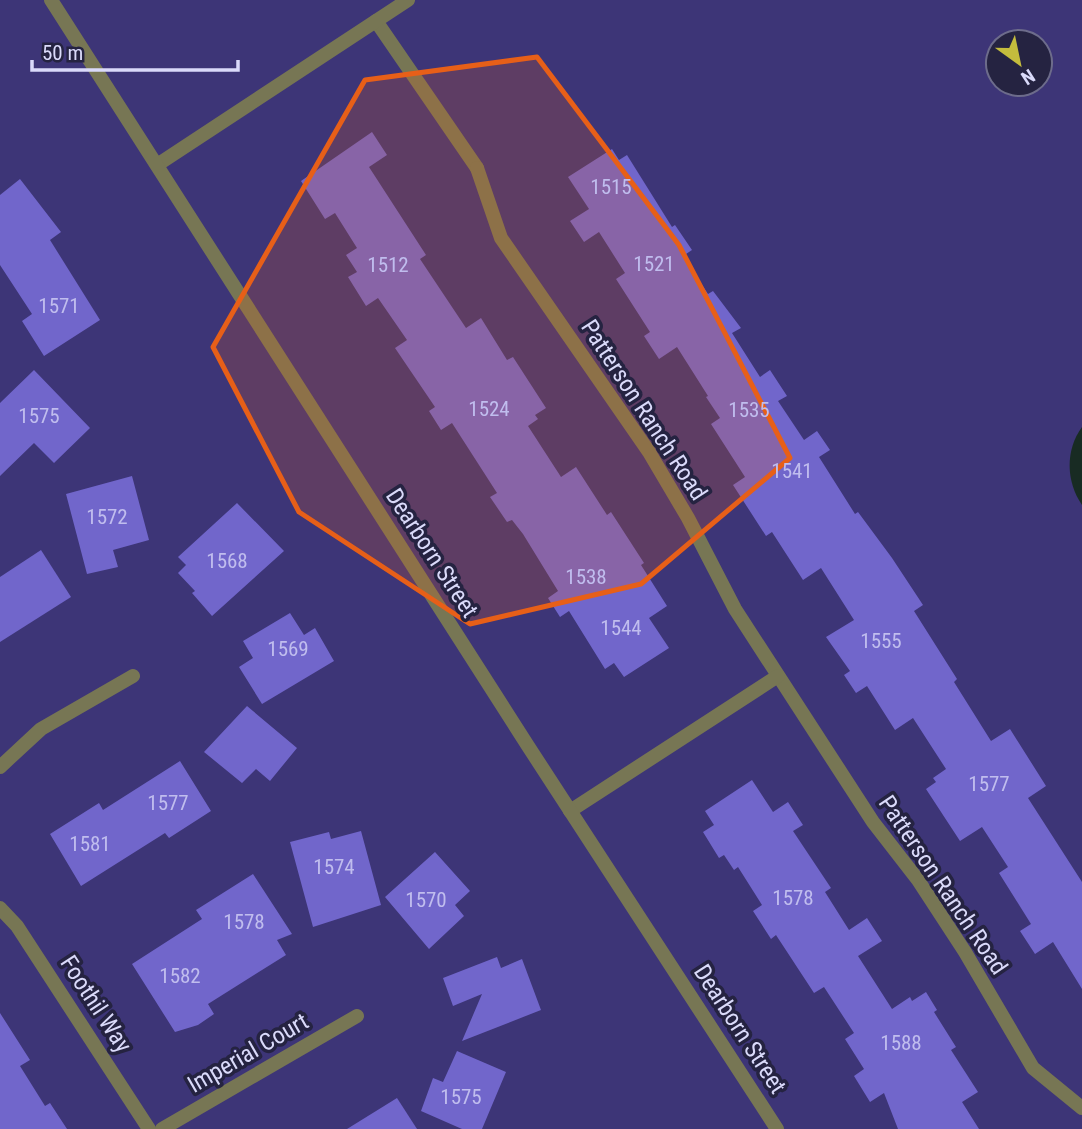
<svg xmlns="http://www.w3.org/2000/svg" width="1082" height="1129" font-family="'Roboto Condensed',sans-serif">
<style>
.water{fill:#182b23}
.building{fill:#7166cb}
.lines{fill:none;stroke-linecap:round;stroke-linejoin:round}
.service{stroke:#777654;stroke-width:14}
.minor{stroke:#777654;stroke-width:14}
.tertiary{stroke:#777654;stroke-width:14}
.marked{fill:#e75f18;fill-opacity:0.2;stroke:#e75f18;stroke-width:5;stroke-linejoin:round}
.labels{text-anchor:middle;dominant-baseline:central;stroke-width:7;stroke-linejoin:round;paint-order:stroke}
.number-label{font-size:21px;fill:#c0bdee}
.street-label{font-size:24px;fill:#dadafa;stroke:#252341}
</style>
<rect width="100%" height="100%" fill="#3d3577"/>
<path class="water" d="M1082 427V505C1066 482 1065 450 1082 427Z"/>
<g class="building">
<path d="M372 132 387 155 369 167 426 255 420 259 466 328 481 318 507 360 513 357 546 408 535 415 538 419 528 426 561 477 576 467 607 515 611 512 644 563 641 565 667 606 649 618 669 648 624 677 614 663 605 669 569 611 560 617 548 598 558 591 523 534 512 520 507 522 490 497 497 493 452 423 441 430 429 411 435 407 395 348 407 340 378 298 366 306 348 277 357 272 346 255 357 248 335 213 325 219 301 181Z"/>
<path d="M612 149 619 160 627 155 672 227 675 225 692 250 683 256 708 294 713 291 741 328 732 333 760 377 770 370 787 396 778 401 804 440 817 431 830 450 819 457 855 514 858 512 892 558 923 605 914 611 957 679 954 682 991 741 1010 729 1046 786 1028 798 1082 882V989L1053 942 1035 954 1020 931 1031 924 999 873 1008 867 982 827 960 841 926 789 936 782 933 778 946 769 913 718 895 730 867 686 856 693 844 675 850 671 826 637 854 620 821 568 803 580 772 532 766 536 733 485 745 477 711 424 720 418 706 397 708 396 677 347 659 359 644 336 650 332 616 279 625 273 599 232 584 242 570 221 589 209 568 177Z"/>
<path d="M20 179 61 232 50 240 100 320 44 356 22 321 32 314 0 265V195Z"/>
<path d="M34 370 90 428 54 463 34 443 0 476V403Z"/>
<path d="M132 476 149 540 113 550 118 567 87 574 66 494Z"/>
<path d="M237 503 284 551 212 616 192 593 195 591 178 573 186 565 178 557Z"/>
<path d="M41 550 71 597 0 642V577Z"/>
<path d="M290 613 304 635 315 628 334 661 262 704 239 667 253 658 243 641Z"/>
<path d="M247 706 297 748 270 781 256 769 242 783 204 752Z"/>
<path d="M180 761 211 811 169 838 165 833 81 886 50 834 99 803 103 810Z"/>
<path d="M752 780 773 812 788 802 803 825 793 831 831 888 825 892 849 930 867 918 882 941 858 956 892 1009 910 997 912 1001 926 992 937 1010 934 1012 956 1047 951 1050 978 1092 962 1102 979 1129H898L884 1093 870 1102 854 1076 864 1069 845 1039 854 1033 824 987 814 993 776 935 771 939 753 911 762 905 738 867 734 870 724 855 719 858 703 832 714 825 705 811Z"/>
<path d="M361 831 381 905 313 927 290 842 329 832 331 839Z"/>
<path d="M435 852 470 891 455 905 464 916 429 949 385 897Z"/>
<path d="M253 874 292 934 277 940 286 955 208 1004 214 1014 198 1025 175 1032 132 964 202 919 196 910Z"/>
<path d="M497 957 501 968 522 959 541 1010 462 1041 482 994 453 1006 443 978Z"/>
<path d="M0 1013 30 1060 20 1066 45 1106 50 1103 67 1129H0Z"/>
<path d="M457 1051 506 1072 482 1129H462L421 1111 433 1078 443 1082Z"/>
<path d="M397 1098 417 1129H347Z"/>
</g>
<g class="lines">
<g class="service">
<path d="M376 21 477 168"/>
<path d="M157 165 408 0"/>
</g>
<g class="minor">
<path d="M477 168 501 238 649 452 688 518 735 609 873 822 918 880 965 952 1033 1068 1082 1108"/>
<path d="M0 767 41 729 133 676"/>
<path d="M570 811 778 676"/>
<path d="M0 908 17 926 149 1129"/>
<path d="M162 1129 357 1016"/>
</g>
<path class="tertiary" d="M51 0 528 746 777 1129"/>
</g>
<path class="marked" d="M537 57 679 245 790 458 641 584 470 624 299 512 213 347 365 80Z"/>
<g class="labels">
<g class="number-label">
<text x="611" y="187">1515</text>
<text x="654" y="264">1521</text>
<text x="388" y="265">1512</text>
<text x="59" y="306">1571</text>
<text x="489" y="409">1524</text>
<text x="749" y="410">1535</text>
<text x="39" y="416">1575</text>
<text x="792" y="471">1541</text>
<text x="107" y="517">1572</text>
<text x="227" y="561">1568</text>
<text x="586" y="577">1538</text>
<text x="621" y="628">1544</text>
<text x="881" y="641">1555</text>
<text x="288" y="649">1569</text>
<text x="989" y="784">1577</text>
<text x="168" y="803">1577</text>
<text x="90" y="844">1581</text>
<text x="334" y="867">1574</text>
<text x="793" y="898">1578</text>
<text x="426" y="900">1570</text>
<text x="244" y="922">1578</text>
<text x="180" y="976">1582</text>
<text x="901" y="1043">1588</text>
<text x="461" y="1097">1575</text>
</g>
<g class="street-label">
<text transform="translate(644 410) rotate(57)">Patterson Ranch Road</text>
<text transform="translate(432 553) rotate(57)">Dearborn Street</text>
<text transform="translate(943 885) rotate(56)">Patterson Ranch Road</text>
<text transform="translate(96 1004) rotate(57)">Foothil Way</text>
<text transform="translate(740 1029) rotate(57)">Dearborn Street</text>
<text transform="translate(248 1053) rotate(-30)">Imperial Court</text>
</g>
</g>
<g transform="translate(1019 63) rotate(147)"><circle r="33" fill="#252341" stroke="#6d6c8b" stroke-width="2"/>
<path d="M0-5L12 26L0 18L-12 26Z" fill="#c4bc3d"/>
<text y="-10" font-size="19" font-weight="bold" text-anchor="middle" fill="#dadafa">N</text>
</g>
<path d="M32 60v10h206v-10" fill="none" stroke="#dadafa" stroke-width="3.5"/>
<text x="42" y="60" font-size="21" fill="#dadafa" stroke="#252341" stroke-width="5" paint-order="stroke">50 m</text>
</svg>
